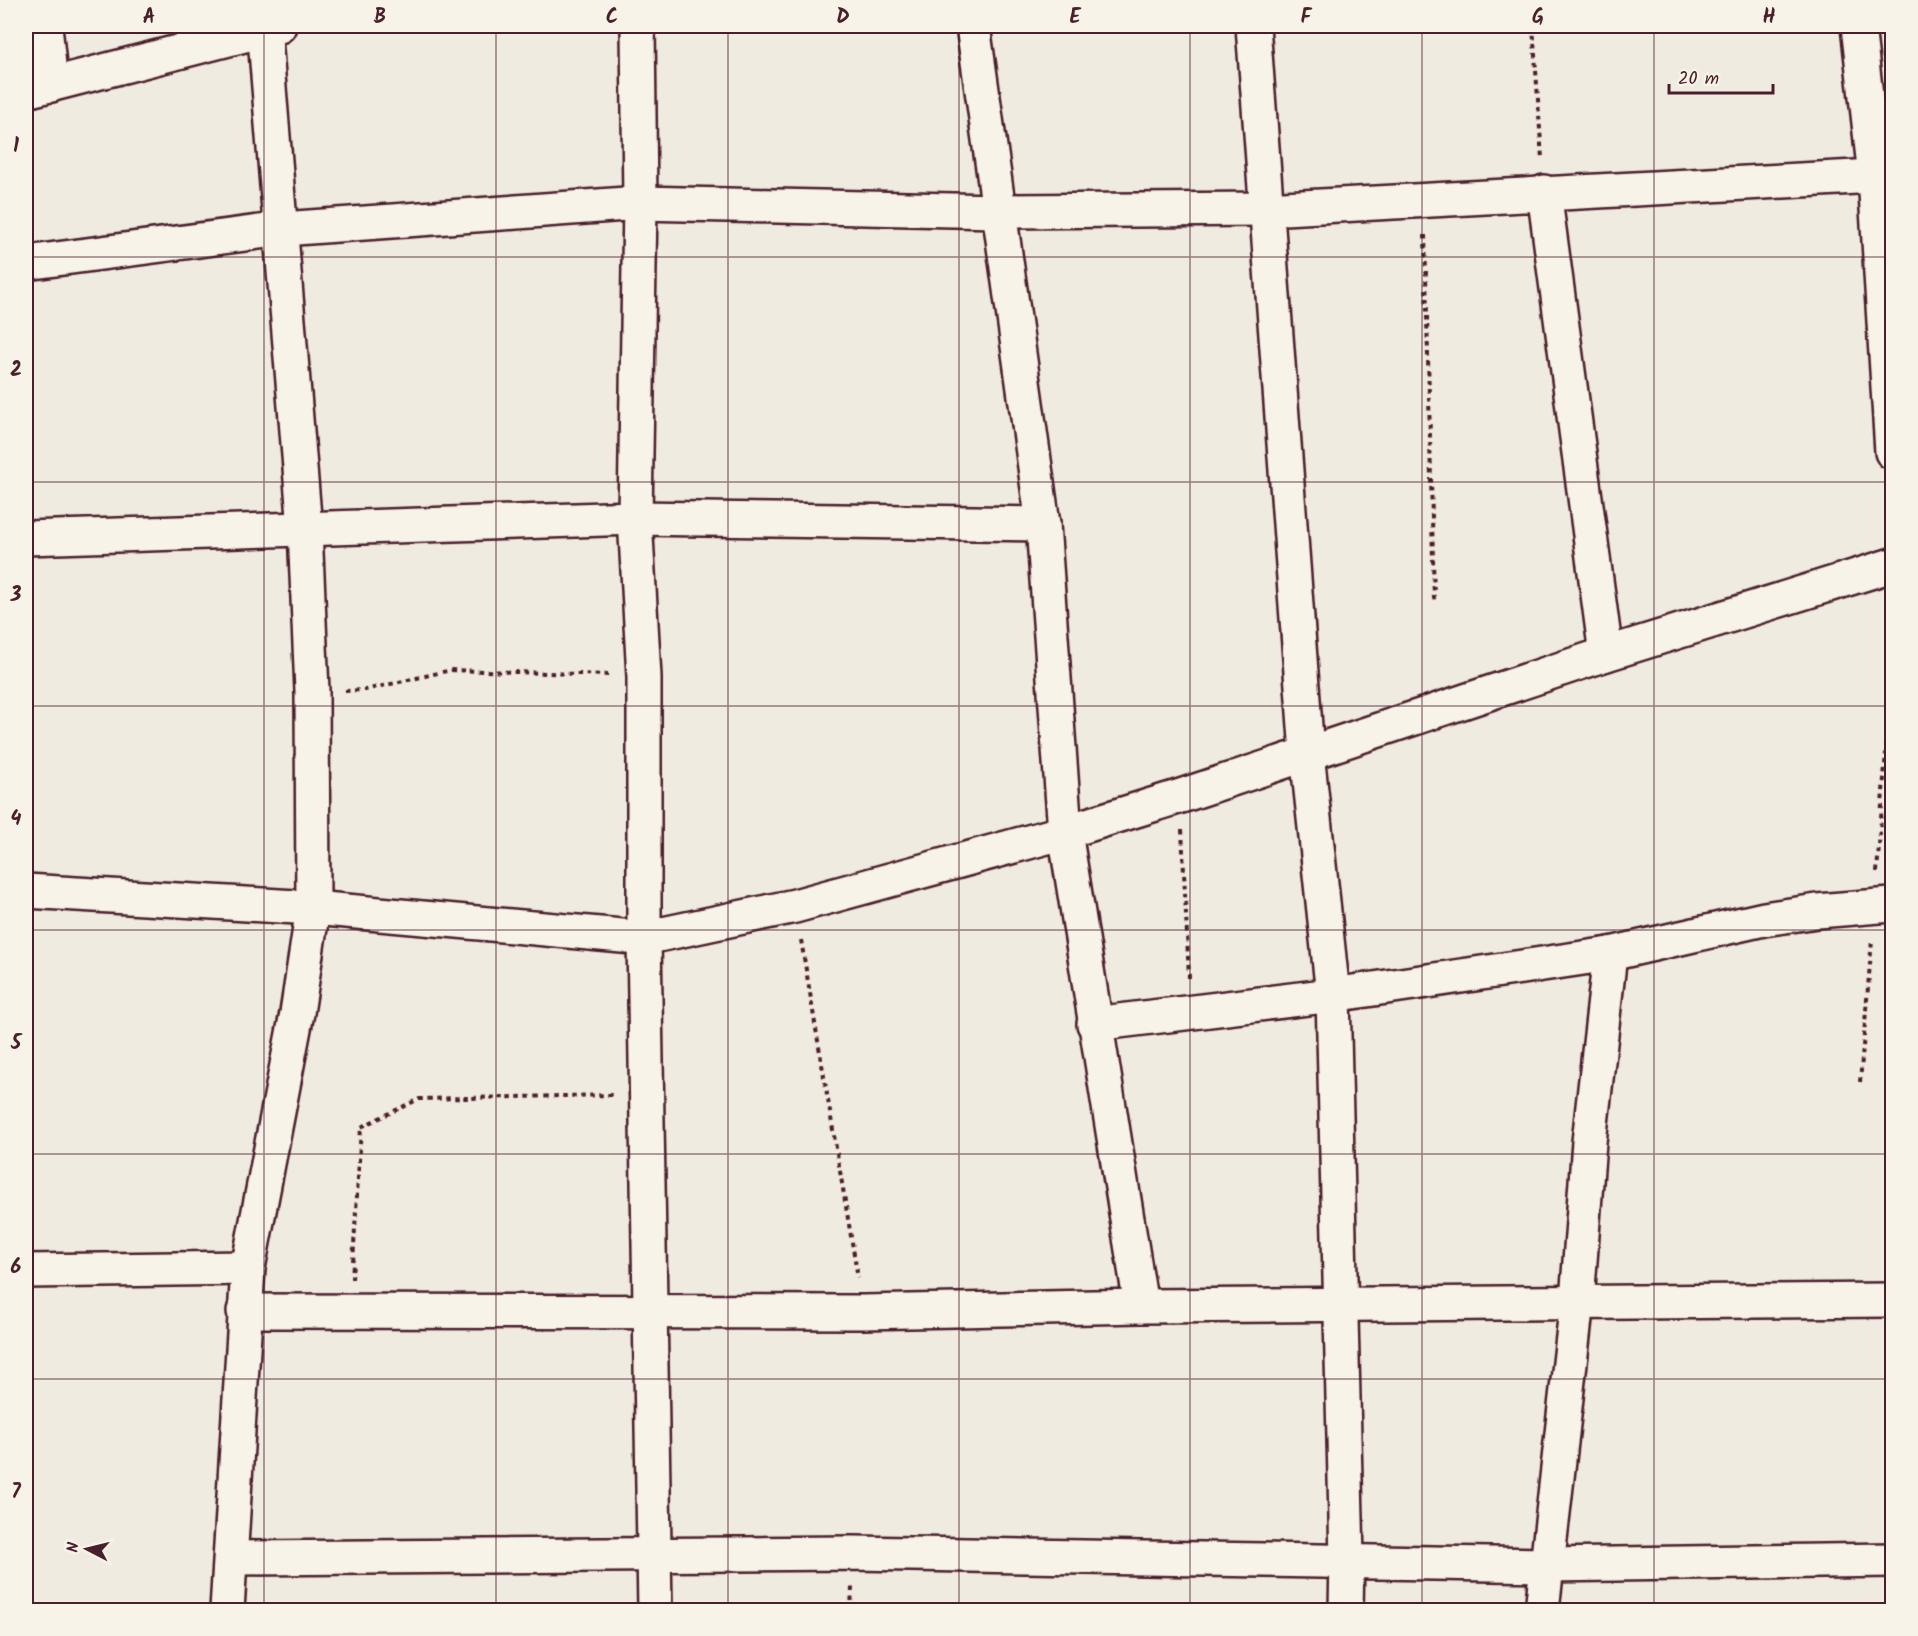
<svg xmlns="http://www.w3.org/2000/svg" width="1918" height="1636" font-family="Kalam,sans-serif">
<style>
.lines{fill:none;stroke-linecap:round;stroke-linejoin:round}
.minor-casing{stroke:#4a1f2b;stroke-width:38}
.path{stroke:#4a1f2b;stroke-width:4;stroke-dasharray:4.5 4.5;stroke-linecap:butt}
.minor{stroke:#f7f3e8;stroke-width:33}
.grid{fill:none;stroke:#4a1f2b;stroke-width:1.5;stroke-opacity:0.55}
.neatline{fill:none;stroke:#4a1f2b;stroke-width:2}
.grid-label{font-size:20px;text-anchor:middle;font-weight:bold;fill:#4a1f2b}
</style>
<rect width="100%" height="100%" fill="#f0ebe0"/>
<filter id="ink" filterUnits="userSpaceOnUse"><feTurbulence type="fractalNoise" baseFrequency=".0167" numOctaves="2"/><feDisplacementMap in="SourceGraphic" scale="12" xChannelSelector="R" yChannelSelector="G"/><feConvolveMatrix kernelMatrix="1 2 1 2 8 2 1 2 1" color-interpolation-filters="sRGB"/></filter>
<g filter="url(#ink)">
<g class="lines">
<defs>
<g id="minor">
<path d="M45 26 51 85"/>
<path d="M638 26 640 203 635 518 644 677V938L655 1610"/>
<path d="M973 26 1043 524 1065 832 1141 1306"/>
<path d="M1253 26 1307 753 1333 995 1347 1559 1346 1610"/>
<path d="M1858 26 1875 176 1892 452"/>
<path d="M26 91 279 26"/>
<path d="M1544 192 1606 654"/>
<path d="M26 263 282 229 640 203 997 211 1265 209 1875 176"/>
<path d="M26 538 635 518 1043 524"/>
<path d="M26 891 313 908 644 938 795 906 1065 832 1181 796 1606 654 1892 565"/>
<path d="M1094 1024 1333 995 1610 954 1764 919 1817 911 1892 905"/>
<path d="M26 1271 248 1268"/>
<path d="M244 1311 864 1312 1141 1306 1892 1300"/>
<path d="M233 1558 853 1553 1547 1565 1892 1560"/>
<path d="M227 1610 248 1268 297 1013 313 908 312 691 305 529 264 26"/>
<path d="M1542 1610 1577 1301 1589 1142 1610 954"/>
</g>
</defs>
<use href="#minor" class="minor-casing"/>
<g class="path">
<path d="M1533 26 1542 159"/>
<path d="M1425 235 1434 600"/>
<path d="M345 691 365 690 451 670 610 675"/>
<path d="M1182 830 1189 978"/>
<path d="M1877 872 1887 738"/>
<path d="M801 940 858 1278"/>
<path d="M1860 1082 1872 940"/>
<path d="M352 1279 361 1127 419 1099 612 1095"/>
<path d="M851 1610 852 1587"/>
</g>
<use href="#minor" class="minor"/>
</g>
</g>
<path class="grid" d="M264 26V1610M496 26V1610M728 26V1610M959 26V1610M1190 26V1610M1422 26V1610M1654 26V1610M26 257H1892M26 482H1892M26 706H1892M26 930H1892M26 1154H1892M26 1379H1892"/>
<rect width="1918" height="1636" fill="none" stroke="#f7f3e8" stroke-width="66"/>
<g transform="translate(87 1549) rotate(277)" stroke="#f7f3e8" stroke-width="4.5" paint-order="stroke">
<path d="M0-4.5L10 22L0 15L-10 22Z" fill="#4a1f2b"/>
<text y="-9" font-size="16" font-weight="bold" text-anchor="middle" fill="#4a1f2b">N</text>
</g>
<path d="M1669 84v9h104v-9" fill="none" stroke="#4a1f2b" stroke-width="3"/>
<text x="1678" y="84" font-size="18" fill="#4a1f2b" stroke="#f7f3e8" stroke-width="4.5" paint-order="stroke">20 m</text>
<rect x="33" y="33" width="1852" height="1570" class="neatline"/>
<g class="grid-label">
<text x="149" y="23">A</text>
<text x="380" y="23">B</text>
<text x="612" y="23">C</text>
<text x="843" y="23">D</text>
<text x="1075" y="23">E</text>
<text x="1306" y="23">F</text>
<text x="1538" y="23">G</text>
<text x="1769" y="23">H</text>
<text x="16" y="152">1</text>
<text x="16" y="376">2</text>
<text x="16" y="601">3</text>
<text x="16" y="825">4</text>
<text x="16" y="1049">5</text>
<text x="16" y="1273">6</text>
<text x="16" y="1498">7</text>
</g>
</svg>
